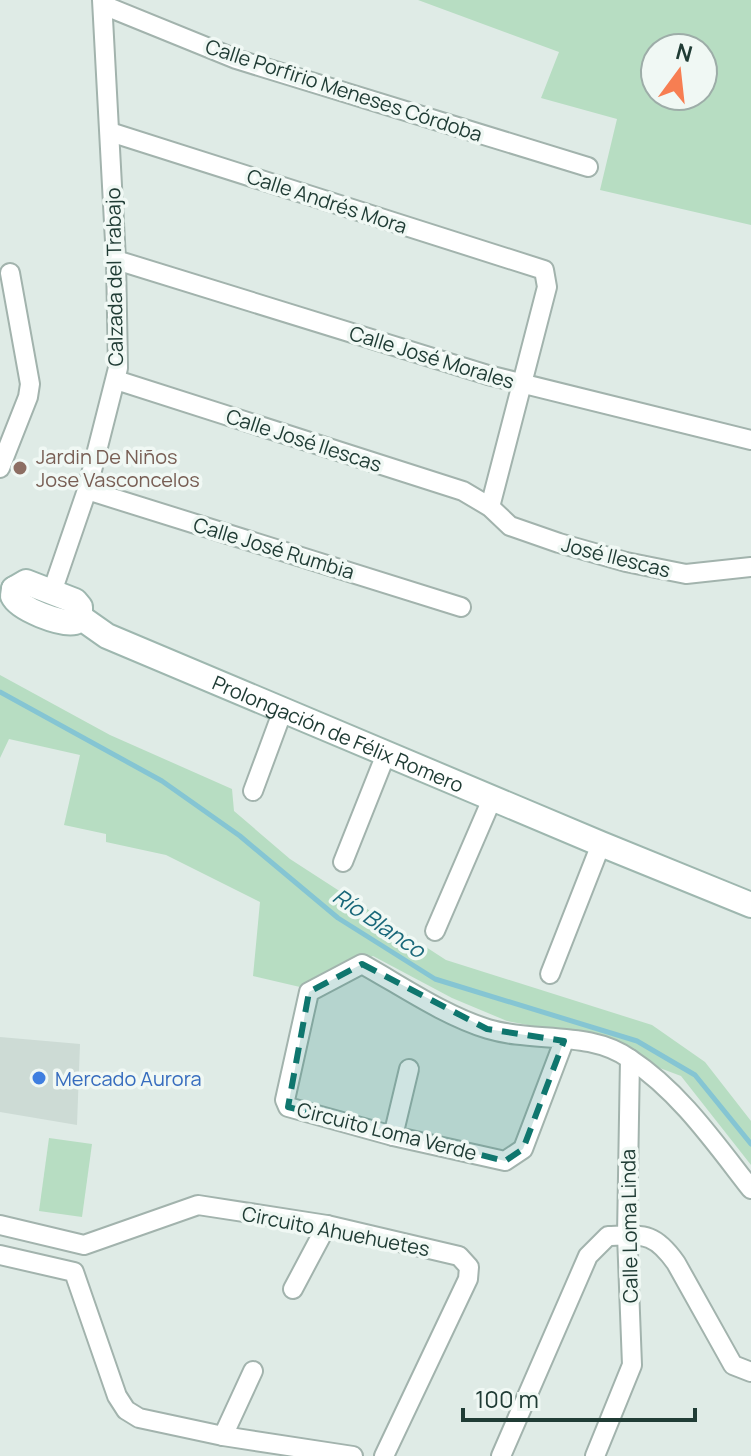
<svg xmlns="http://www.w3.org/2000/svg" width="751" height="1456" font-family="Manrope,sans-serif">
<style>
.built{fill:#cddbd5}
.green{fill:#b7ddc2;fill-rule:evenodd}
.lines{fill:none;stroke-linecap:round;stroke-linejoin:round}
.stream{stroke:#85c5d3;stroke-width:5}
.street-casing{stroke:#a2b3ad;stroke-width:22}
.secondary-casing{stroke:#9eb7af;stroke-width:28}
.street{stroke:#fff;stroke-width:18}
.secondary{stroke:#fff;stroke-width:24}
.marked{fill:#0f766e;fill-opacity:0.2;stroke:#0f766e;stroke-width:6;stroke-dasharray:16 10;stroke-linejoin:round}
.education-dot{fill:#8d6e63;stroke:#f0f8f4;stroke-width:3}
.shop-dot{fill:#3f7fe0;stroke:#f0f8f4;stroke-width:3}
.labels{text-anchor:middle;dominant-baseline:central;stroke-width:7;stroke-linejoin:round;paint-order:stroke}
.street-label{font-size:20px;fill:#203c35;stroke:#f0f8f4}
.education-label{font-size:20px;fill:#785e54;stroke:#f0f8f4;text-anchor:start}
.shop-label{font-size:20px;fill:#366cbe;stroke:#f0f8f4;text-anchor:start}
.water-label{font-size:22px;font-style:italic;fill:#186779;stroke:#f0f8f4}
</style>
<rect width="100%" height="100%" fill="#dfebe6"/>
<path class="built" d="M0 1037 80 1044 77 1125 0 1112Z"/>
<g class="green">
<path d="M418 0H751V225L600 190 617 119 541 98 559 52ZM655 48H703V96H655Z"/>
<path d="M0 675 110 735 232 789 234 811 290 859 446 960 652 1025 705 1062 751 1121V1165L681 1076 564 1032 507 1021 452 998 373 956 300 987 253 976 260 902 166 855 106 842V834L64 825 80 755 9 739 0 758Z"/>
<path d="M49 1138 92 1144 82 1217 39 1211Z"/>
</g>
<g class="lines">
<path class="stream" d="M0 692 162 781 240 836 338 918 435 979 637 1041 695 1075 751 1144"/>
<defs>
<g id="street">
<path d="M103 5 236 59 588 167"/>
<path d="M110 132 544 270 547 287 490 507"/>
<path d="M116 260 488 375 751 440"/>
<path d="M116 380 463 491 490 507 510 526 559 543 626 562 686 574 751 567"/>
<path d="M0 468 28 397 30 384 10 273"/>
<path d="M87 490 461 607"/>
<path d="M52 592 87 490 118 368 116 260 102 0"/>
<path d="M253 791 283 710"/>
<path d="M343 862 386 754"/>
<path d="M435 931 492 799"/>
<path d="M550 974 601 844"/>
<path d="M564 1041 523 1149 505 1161 393 1136 288 1107 285 1100 309 992 362 964C402 986 443 1015 488 1029 534 1043 590 1030 630 1059L627 1235 632 1365 595 1456"/>
<path d="M630 1059C679 1091 715 1143 751 1189"/>
<path d="M393 1136 409 1069"/>
<path d="M0 1225 84 1245 198 1205 327 1225 459 1256 469 1267 468 1279 384 1456"/>
<path d="M0 1255 74 1272 117 1396 126 1410 139 1418 223 1436 353 1456"/>
<path d="M293 1289 327 1225"/>
<path d="M223 1436 253 1371"/>
<path d="M501 1456 588 1256 608 1236C644 1235 654 1232 676 1263L733 1365 751 1372"/>
</g>
<g id="secondary">
<path d="M14 589 13 596C19 609 61 625 75 622L80 617"/>
<path d="M14 589 26 582 75 601 80 607V617"/>
<path id="s1" d="M80 617 107 636 601 844 751 905"/>
</g>
</defs>
<use href="#street" class="street-casing"/>
<use href="#secondary" class="secondary-casing"/>
<use href="#street" class="street"/>
<use href="#secondary" class="secondary"/>
</g>
<path class="marked" d="M362 964 487 1029 564 1041 523 1149 505 1161 288 1107 309 992Z"/>
<circle class="education-dot" cx="20" cy="468" r="8"/>
<circle class="shop-dot" cx="39" cy="1078" r="8"/>
<g class="labels">
<g class="street-label">
<text transform="translate(344 90) rotate(18)">Calle Porfirio Meneses Córdoba</text>
<text transform="translate(327 201) rotate(18)">Calle Andrés Mora</text>
<text transform="translate(114 277) rotate(-91)">Calzada del Trabajo</text>
<text transform="translate(432 357) rotate(17)">Calle José Morales</text>
<text transform="translate(304 440) rotate(18)">Calle José Ilescas</text>
<text transform="translate(274 548) rotate(17)">Calle José Rumbia</text>
<text transform="translate(616 557) rotate(14)">José Ilescas</text>
<text stroke="none"><textPath href="#s1" startOffset="284">Prolongación de Félix Romero</textPath></text>
<text transform="translate(387 1131) rotate(14)">Circuito Loma Verde</text>
<text transform="translate(629 1226) rotate(-91)">Calle Loma Linda</text>
<text transform="translate(336 1231) rotate(11)">Circuito Ahuehuetes</text>
</g>
<g class="education-label">
<text x="36" y="456">Jardin De Niños<tspan x="36" dy="23">Jose Vasconcelos</tspan></text>
</g>
<g class="shop-label">
<text x="55" y="1078">Mercado Aurora</text>
</g>
<g class="water-label">
<text transform="translate(379 923) rotate(34)">Río Blanco</text>
</g>
</g>
<g transform="translate(679 72) rotate(15)"><circle r="38" fill="#f0f8f4" stroke="#9dada8" stroke-width="2"/>
<path d="M0-6L14 30L0 20L-14 30Z" fill="#f77e52"/>
<text y="-12" font-size="22" font-weight="bold" text-anchor="middle" fill="#203c35">N</text>
</g>
<path d="M463 1408v12h232v-12" fill="none" stroke="#203c35" stroke-width="4"/>
<text x="475" y="1408" font-size="24" fill="#203c35" stroke="#f0f8f4" stroke-width="6" paint-order="stroke">100 m</text>
</svg>
